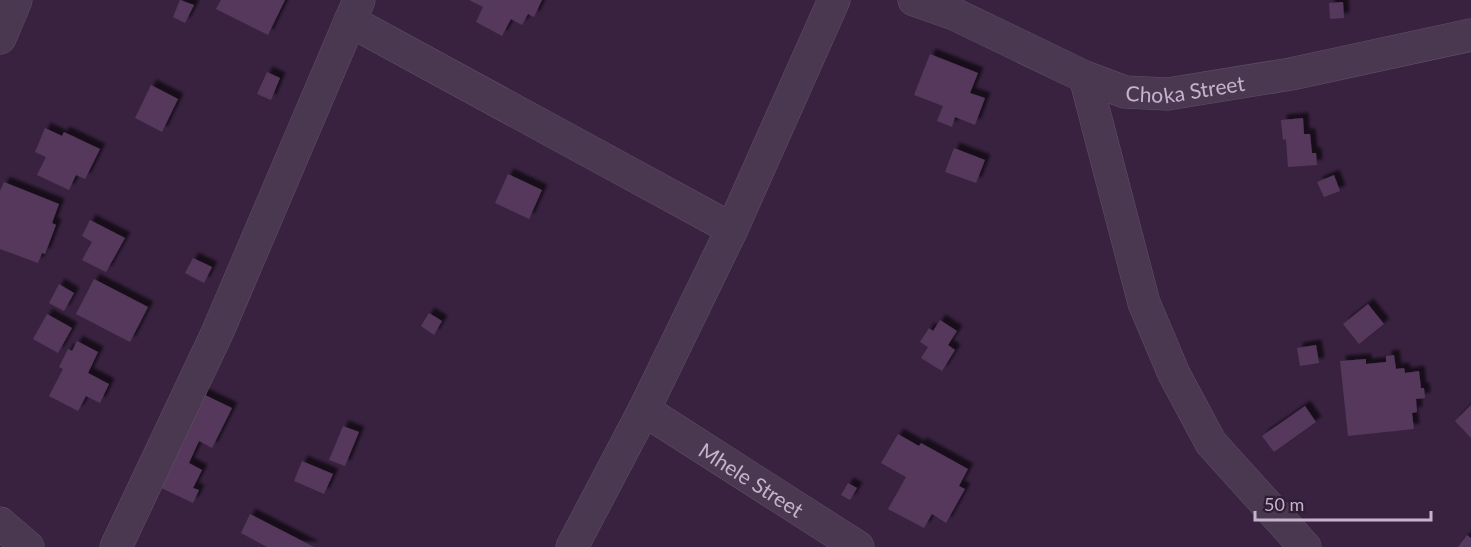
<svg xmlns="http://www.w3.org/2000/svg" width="1471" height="547" font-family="Lato,sans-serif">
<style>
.building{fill:#54395c;filter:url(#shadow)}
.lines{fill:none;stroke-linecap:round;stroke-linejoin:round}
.minor-casing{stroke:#624f68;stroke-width:33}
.minor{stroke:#4a3750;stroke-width:32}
.labels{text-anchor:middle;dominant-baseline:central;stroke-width:4.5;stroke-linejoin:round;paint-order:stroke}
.street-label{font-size:21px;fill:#c6b3cb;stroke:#2f1c35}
</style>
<defs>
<filter id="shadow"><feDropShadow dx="5.5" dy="-5.5" stdDeviation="1.5" flood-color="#0009"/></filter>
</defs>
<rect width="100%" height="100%" fill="#392240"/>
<g class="building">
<path d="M180 0 194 5 185 23 173 17Z"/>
<path d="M221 0H285L268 35 216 9Z"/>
<path d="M469 0H542L534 17 528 14 522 25 511 19 502 36 476 22 483 7Z"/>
<path d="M1343 2 1344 18 1330 19 1329 3Z"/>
<path d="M930 54 978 73 970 93 985 98 975 125 955 117 952 127 937 121 943 106 914 95Z"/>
<path d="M267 72 280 78 271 100 257 94Z"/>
<path d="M151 85 178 99 162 132 135 118Z"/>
<path d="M1303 118 1304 134H1310L1312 153H1316L1317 165 1288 167 1286 139 1283 140 1281 120Z"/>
<path d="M45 128 62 136 64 132 100 149 85 179 76 175 69 190 37 175 46 157 35 152Z"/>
<path d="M954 148 985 160 976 183 945 172Z"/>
<path d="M508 174 542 190 529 219 495 203Z"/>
<path d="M1334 175 1340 191 1324 197 1317 182Z"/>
<path d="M4 182 59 204 52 223 56 225 45 254 42 253 38 263 0 249V191Z"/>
<path d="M90 220 125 238 106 272 82 260 92 242 82 236Z"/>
<path d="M193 258 212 267 204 283 185 273Z"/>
<path d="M94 279 148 307 130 342 76 314Z"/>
<path d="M59 284 74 293 64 311 49 303Z"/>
<path d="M1368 304 1384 324 1359 344 1343 324Z"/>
<path d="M429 313 442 321 434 335 421 326Z"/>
<path d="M47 314 72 328 58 353 33 339Z"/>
<path d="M940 320 957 331 948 345 955 350 942 371 921 358 928 347 920 342 929 328 933 331Z"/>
<path d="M77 341 98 352 88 373 109 384 100 403 86 396 78 411 49 396 63 369 59 367 68 349 72 351Z"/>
<path d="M1316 345 1319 363 1300 366 1297 348Z"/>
<path d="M1394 355 1396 369 1404 368 1405 373 1419 371 1421 388H1424L1425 398 1416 399 1417 412 1412 413 1414 429 1348 436 1340 361 1366 359V364L1386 362V356Z"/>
<path d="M201 393 232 408 212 448 199 441 189 463 202 470 193 488 199 490 193 503 157 486Z"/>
<path d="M1471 405V438L1455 421Z"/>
<path d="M1305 406 1316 422 1274 452 1262 436Z"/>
<path d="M343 426 359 432 345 466 329 460Z"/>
<path d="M898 434 919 446 921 443 968 469 959 486 965 489 946 523 932 514 924 528 888 509 906 477 881 463Z"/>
<path d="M302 461 333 474 324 494 294 481Z"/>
<path d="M848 483 857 488 850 500 841 495Z"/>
<path d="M250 514 314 547H267L241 533Z"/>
<path d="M1467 535 1471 538V547H1458Z"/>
</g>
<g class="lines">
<defs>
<g id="minor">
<path id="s1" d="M914 0 954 14 1085 77 1125 92 1168 94 1291 74 1471 35"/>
<path d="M350 21 732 229"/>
<path d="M0 38 16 0"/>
<path d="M1085 77 1144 303 1174 374 1211 443 1305 547"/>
<path id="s2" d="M644 410 858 547"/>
<path d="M0 523 28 547"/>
<path d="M116 547 218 331 359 0"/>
<path d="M572 547 644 410 732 229 834 0"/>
</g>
</defs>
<use href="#minor" class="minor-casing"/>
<use href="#minor" class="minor"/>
</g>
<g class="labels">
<g class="street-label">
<text stroke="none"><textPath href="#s1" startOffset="291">Choka Street</textPath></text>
<text stroke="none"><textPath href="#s2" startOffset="128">Mhele Street</textPath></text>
</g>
</g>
<path d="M1255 511v9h176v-9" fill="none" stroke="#c6b3cb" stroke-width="3"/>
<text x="1264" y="511" font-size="18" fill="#c6b3cb" stroke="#2f1c35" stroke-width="4.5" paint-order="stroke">50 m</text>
</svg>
